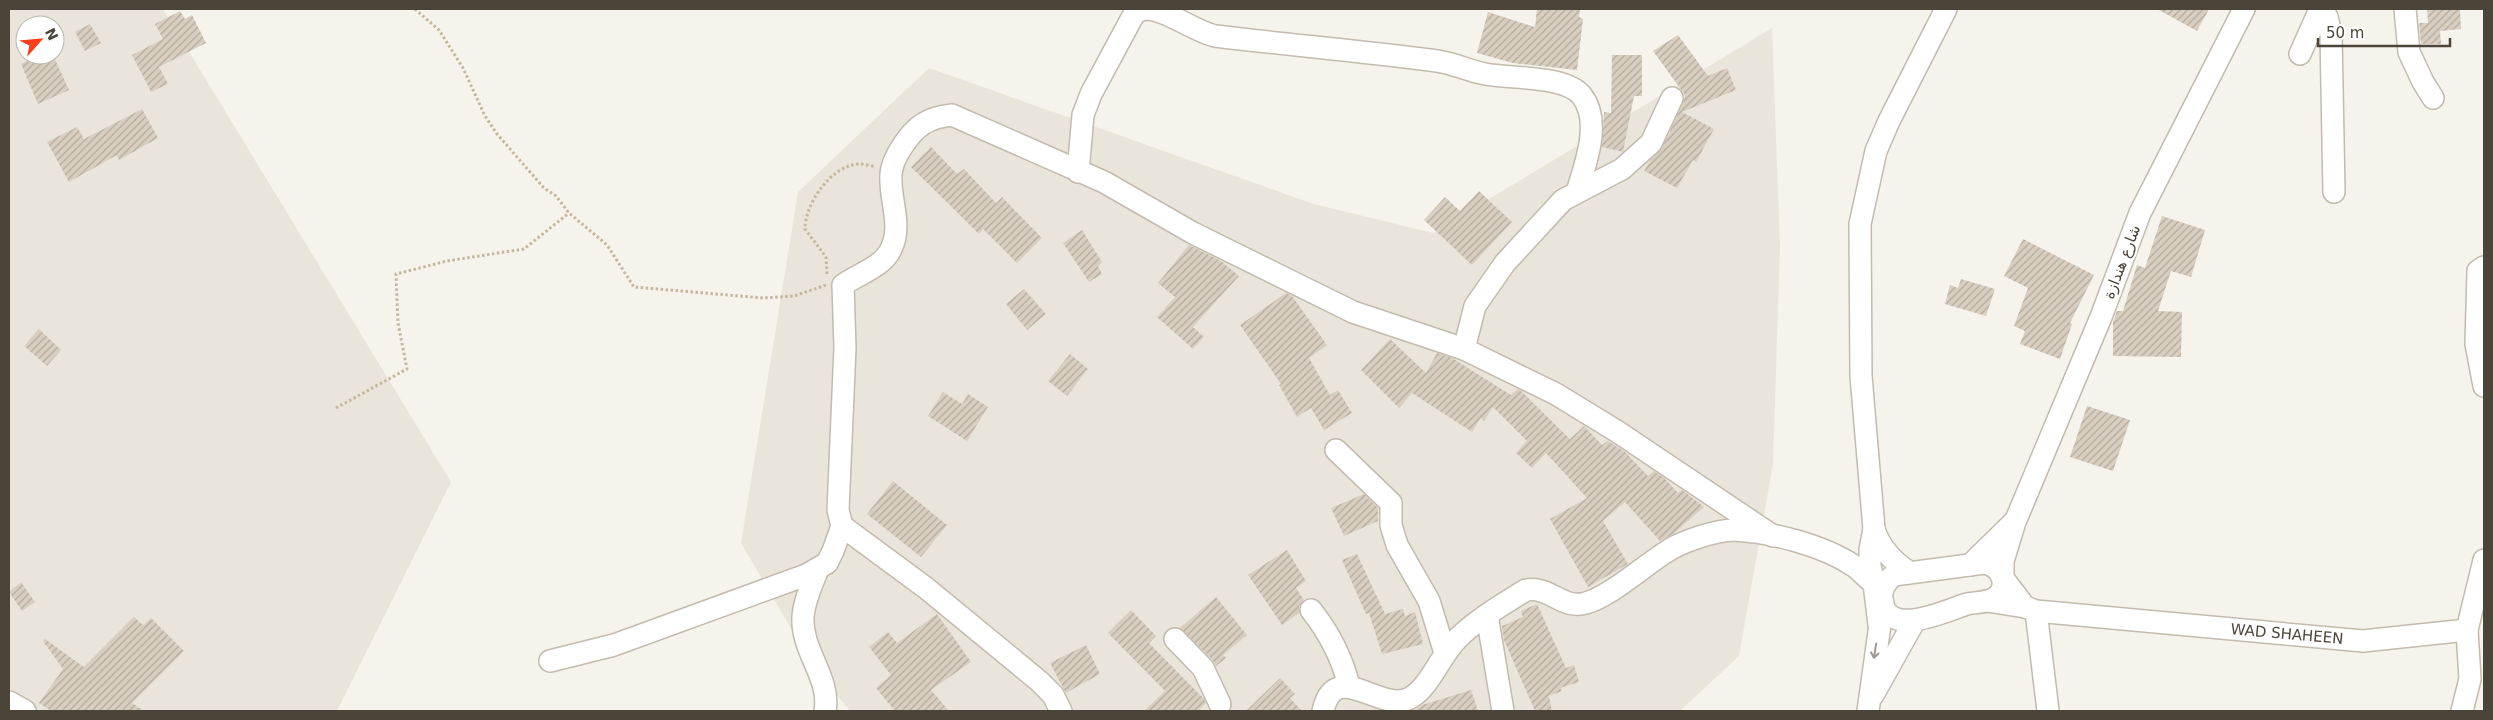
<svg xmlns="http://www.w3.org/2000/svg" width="2493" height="720" font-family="'DejaVu Sans',Cairo,sans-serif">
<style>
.residential{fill:#eae5da;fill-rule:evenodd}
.building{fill:url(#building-hatch)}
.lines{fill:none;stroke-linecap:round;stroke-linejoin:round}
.minor-casing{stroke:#c2bbae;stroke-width:24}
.path{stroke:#c4b79f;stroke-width:3;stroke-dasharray:2.5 2.5;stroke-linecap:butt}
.minor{stroke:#fff;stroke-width:21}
.oneway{stroke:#9c9892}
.labels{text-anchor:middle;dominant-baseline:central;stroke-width:4;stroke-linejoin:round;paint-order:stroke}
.street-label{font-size:15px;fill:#4b4439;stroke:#fff}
</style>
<defs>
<pattern id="building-hatch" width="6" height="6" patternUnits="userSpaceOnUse" patternTransform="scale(1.25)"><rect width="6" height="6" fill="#d8cfc1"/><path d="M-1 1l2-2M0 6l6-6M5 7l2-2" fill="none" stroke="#b1aa9e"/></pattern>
</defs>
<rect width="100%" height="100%" fill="#f6f3ec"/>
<g class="residential">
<path d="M9 9H163L451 482 337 711H9ZM25 25H55V55H25Z"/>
<path d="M1772 28 1780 246 1773 464 1739 656 1680 711H850L812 664 741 543 798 192 929 68 1314 204 1433 233Z"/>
</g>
<g class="building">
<path d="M1537 9H1580L1579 17 1583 19 1577 70 1513 63 1477 53 1488 12 1535 27Z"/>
<path d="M2157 9H2209L2197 31Z"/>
<path d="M2427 9H2460L2461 29 2440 31 2441 44H2421L2419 23H2428Z"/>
<path d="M180 11 185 19 192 15 206 43 159 67 168 84 151 92 132 55 163 39 155 24Z"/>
<path d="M90 24 101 43 85 51 75 32Z"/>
<path d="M1678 35 1708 76 1727 68 1736 90 1682 112 1714 129 1696 162 1693 160 1677 188 1644 171 1651 159 1662 148 1683 103 1685 95 1653 51Z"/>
<path d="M39 55H53L69 90 38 104 21 64Z"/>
<path d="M1612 55H1642V96H1634L1623 152 1602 147 1604 112 1611 113Z"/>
<path d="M142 109 158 138 119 160 117 155 69 182 47 142 77 127 84 139Z"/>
<path d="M931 147 957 174 964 169 996 203 1002 197 1042 238 1017 263 983 229 979 234 911 167Z"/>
<path d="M1479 191 1512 222 1472 265 1424 220 1445 197 1460 211Z"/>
<path d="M2162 216 2205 230 2191 277 2171 271 2158 311 2182 312 2181 357 2113 356V322L2117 311H2123L2137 265 2145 268Z"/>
<path d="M1082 230 1102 262 1098 266 1102 274 1089 282 1063 243Z"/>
<path d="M2023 239 2094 275 2070 323 2072 324 2060 359 2020 344 2025 331 2014 326 2028 288 2004 276Z"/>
<path d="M1189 245 1221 261 1239 276 1193 327 1204 337 1193 349 1157 317 1175 297 1158 283Z"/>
<path d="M1961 279 1995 289 1986 316 1945 304 1950 285 1958 288Z"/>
<path d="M1024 289 1046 314 1027 330 1006 304Z"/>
<path d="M1286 293 1292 296 1327 345 1309 358 1330 395 1338 390 1352 413 1324 430 1311 408 1297 417 1279 385 1281 384 1240 325Z"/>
<path d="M39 329 61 350 47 366 24 346Z"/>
<path d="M1390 339 1426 373 1437 353 1452 358 1511 395 1518 389 1520 390 1570 439 1584 426 1602 445 1608 441 1625 452 1648 476 1654 471 1664 478 1678 493 1682 490 1704 507 1673 534 1660 541 1625 502 1603 521 1628 564 1588 587 1550 519 1587 498 1546 453 1532 468 1516 453 1527 441 1493 407 1484 421 1481 418 1472 432 1412 393 1399 408 1361 370Z"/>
<path d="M1070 354 1088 369 1067 396 1048 381Z"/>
<path d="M943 392 962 404 968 394 988 407 967 441 928 416Z"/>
<path d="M2087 406 2130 420 2113 471 2070 457Z"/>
<path d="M893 481 947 525 921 557 867 514Z"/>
<path d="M1364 494 1378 508V521L1344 536 1331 508Z"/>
<path d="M1287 550 1306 581 1296 588 1304 600 1299 606V613L1282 625 1248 575Z"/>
<path d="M1357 554 1385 614 1403 609 1405 616 1415 612 1423 644 1382 654 1369 613 1366 614 1342 560Z"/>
<path d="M21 582 35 602 22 611 9 592Z"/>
<path d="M1216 597 1247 635 1223 655 1226 658 1216 666 1212 659 1180 628Z"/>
<path d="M1537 604 1566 668 1574 665 1579 682 1560 688 1562 691 1549 696 1552 711H1535L1504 640 1502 626 1523 617 1521 611Z"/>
<path d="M1131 610 1156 636 1149 643 1204 699 1206 703 1198 711H1144L1165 691 1108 633Z"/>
<path d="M937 614 971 662 931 690 949 711H895L876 688 891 675 869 647 888 632 897 643Z"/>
<path d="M134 617 143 625 151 618 184 651 132 703 144 711H51L39 703 63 669 43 641 45 639 84 667Z"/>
<path d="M1086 645 1100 674 1066 693 1050 663Z"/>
<path d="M1280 678 1295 694 1290 698 1302 711H1246Z"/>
<path d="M1471 690 1478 711H1414L1422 705Z"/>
</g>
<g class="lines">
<defs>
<g id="minor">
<path d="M2320 9 2327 17 2331 34 2334 192"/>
<path d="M2405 9 2409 52 2423 82 2433 98"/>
<path d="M2300 54 2320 9"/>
<path d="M1078 172 1083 115 1091 94 1134 14C1137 12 1141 10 1144 9 1165 8 1193 31 1215 36 1289 45 1363 51 1437 61 1453 63 1469 71 1485 74 1510 79 1566 75 1582 96 1602 122 1585 165 1577 192"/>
<path d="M2484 267 2478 271 2476 344 2484 386"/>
<path d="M1464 349 1475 306 1505 263 1563 200 1622 169 1651 143 1672 98"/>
<path d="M1336 450 1391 503V525L1397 545 1429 601 1445 653"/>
<path d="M842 526 926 588 1039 681 1053 695 1061 711"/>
<path d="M1984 563C2002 566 2012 589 1993 599 1986 603 1975 602 1967 604 1945 611 1890 638 1882 602 1880 590 1885 582 1894 575Z"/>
<path d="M1970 565 2013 523"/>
<path d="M818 569C812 584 804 601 803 617 801 651 831 678 825 711"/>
<path d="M1909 572C1892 561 1880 548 1874 529L1861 376 1860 224 1876 151 1889 121 1946 9"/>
<path d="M1987 601 2025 607 2036 611 2363 641 2467 630"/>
<path d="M2025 607 2003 578V561L2015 522 2101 317 2140 213 2244 9"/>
<path d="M1311 610C1330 634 1342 657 1349 686"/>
<path d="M2036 611 2048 711"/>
<path d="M1487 615 1503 711"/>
<path d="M1175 639 1203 668 1220 704"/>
<path d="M550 661 614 645 806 575 827 563 833 551 842 526 838 510 845 348 843 285C858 274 883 267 891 249 903 224 889 200 891 174 892 158 910 132 923 124 932 118 942 116 952 115L1104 182 1193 233 1353 312 1464 349 1556 394 1618 432 1773 536"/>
<path d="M1873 695 1915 620"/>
<path d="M9 702 25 711"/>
<path d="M1323 711C1335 657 1381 714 1410 698 1430 687 1440 656 1457 639 1477 619 1502 605 1526 590 1551 586 1562 610 1586 603 1609 597 1644 566 1666 552 1680 542 1716 530 1734 530 1771 532 1823 545 1854 566 1861 571 1866 578 1874 583L1879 625"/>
<path d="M1868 711 1883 603 1874 583 1870 566V550L1874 529"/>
<path d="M2462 711 2470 679 2467 630 2484 560"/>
</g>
</defs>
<use href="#minor" class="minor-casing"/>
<g class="path">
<path d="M415 9 439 30 463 68 485 116 497 134 544 188 556 196 569 213 607 245 634 287 763 298 794 296 826 285"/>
<path d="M827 274 826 257 805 229C805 204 831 165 859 164 864 164 870 166 875 166"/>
<path d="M336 408 407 369 398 323 396 274 447 261 524 249 569 213"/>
</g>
<use href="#minor" class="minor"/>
</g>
<defs><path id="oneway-shaft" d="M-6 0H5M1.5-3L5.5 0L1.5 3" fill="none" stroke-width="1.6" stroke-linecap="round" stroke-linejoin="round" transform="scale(1.25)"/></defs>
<use class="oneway" href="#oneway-shaft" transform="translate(1875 651) rotate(99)"/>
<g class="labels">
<g class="street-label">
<text transform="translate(2122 262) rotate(-69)">شارع هندازة</text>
<text transform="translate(2287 634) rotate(5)">WAD SHAHEEN</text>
</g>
</g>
<rect width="2493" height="720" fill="none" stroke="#4b4439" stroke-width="20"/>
<g transform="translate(40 40) rotate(63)"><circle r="24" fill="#ffffff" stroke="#b7b4b0"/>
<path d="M0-4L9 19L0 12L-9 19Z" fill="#fc3f1d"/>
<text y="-8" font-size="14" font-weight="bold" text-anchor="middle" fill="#4b4439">N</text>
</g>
<path d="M2318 38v8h132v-8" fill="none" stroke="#4b4439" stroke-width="2.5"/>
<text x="2326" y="38" font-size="15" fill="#4b4439" stroke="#ffffff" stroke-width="4" paint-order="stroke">50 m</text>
</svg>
